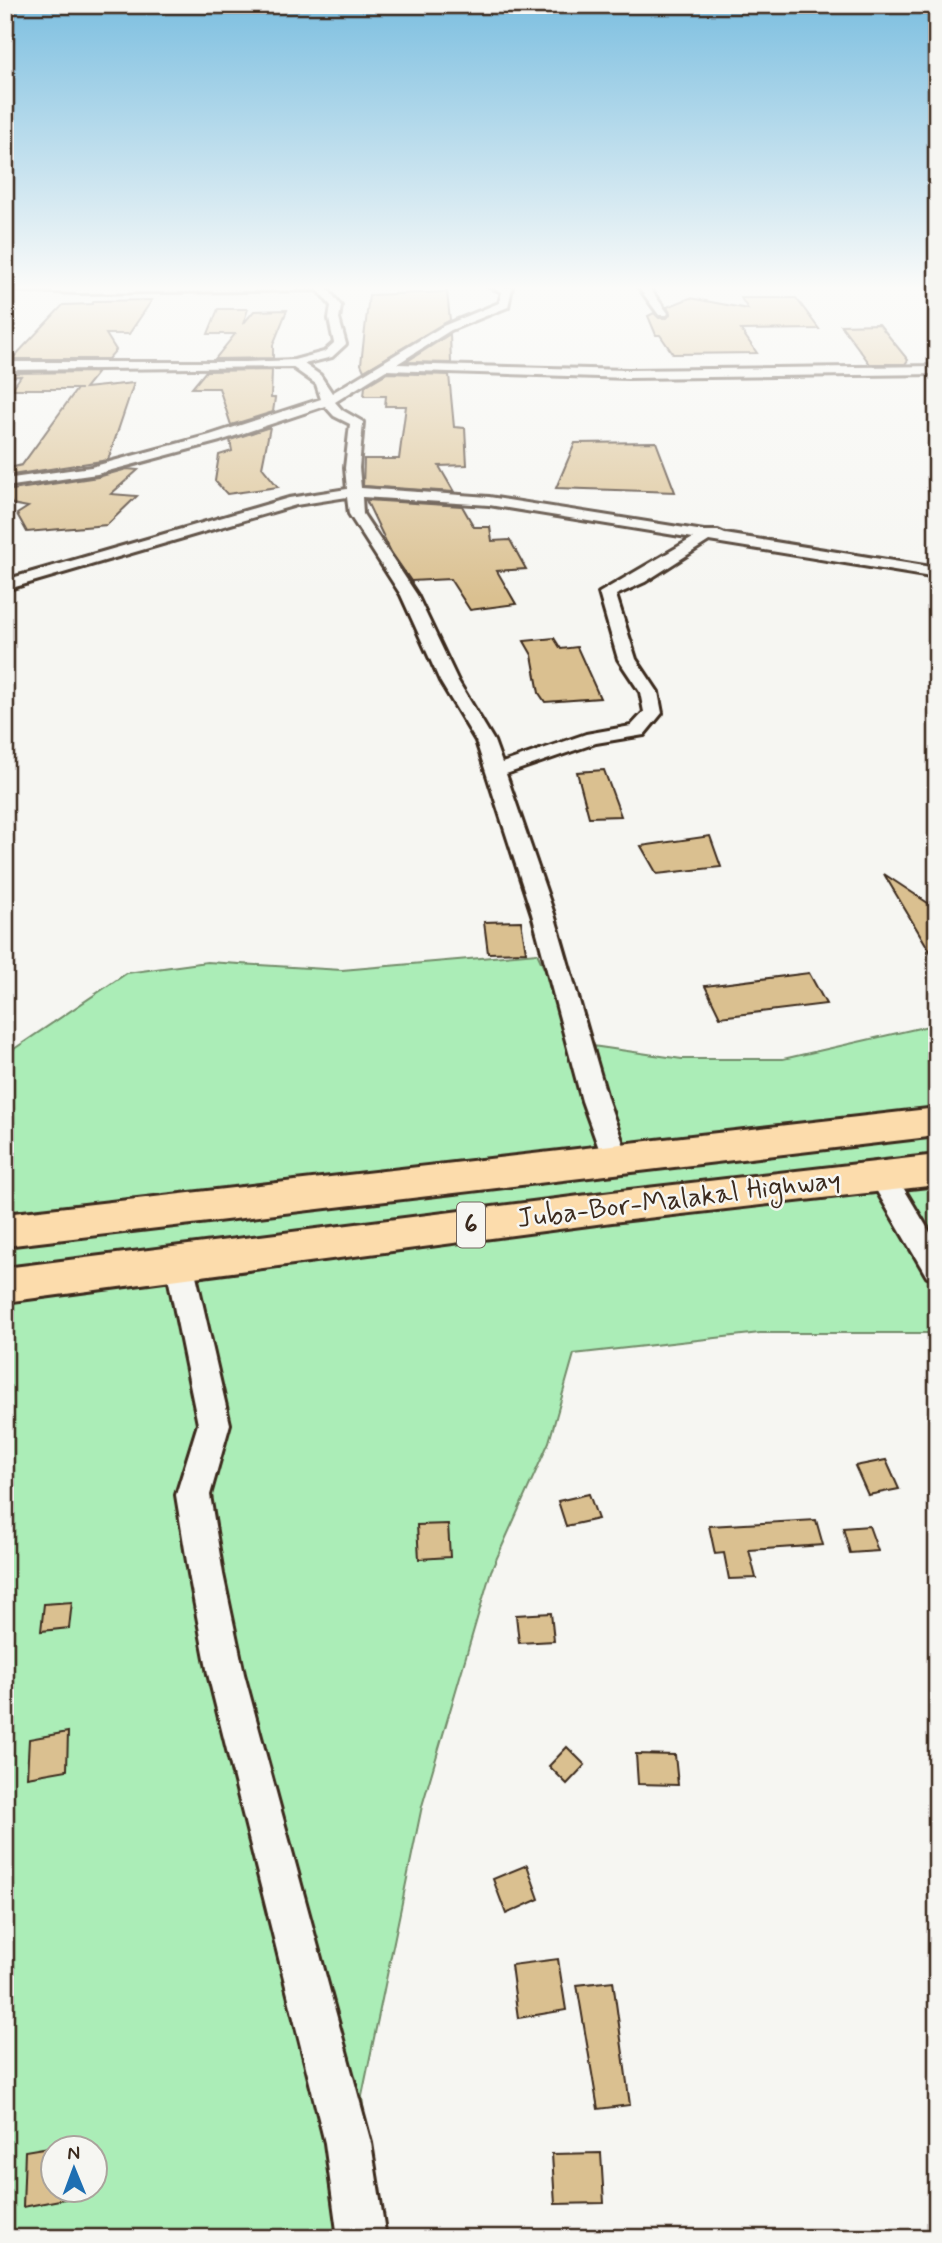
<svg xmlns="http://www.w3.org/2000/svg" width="942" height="2243" font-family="Mynerve,sans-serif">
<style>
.green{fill:#abedb7;stroke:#738c6a;stroke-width:2;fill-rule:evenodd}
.building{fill:#dac090;stroke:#3b2a1e;stroke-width:2}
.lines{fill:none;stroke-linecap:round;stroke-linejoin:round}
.minor-casing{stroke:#3b2a1e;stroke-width:6}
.trunk-casing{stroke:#3b2a1e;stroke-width:6}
.minor{fill:#f6f6f2;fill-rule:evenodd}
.trunk{fill:#fcdcac;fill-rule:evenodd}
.labels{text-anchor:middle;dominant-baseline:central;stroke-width:5;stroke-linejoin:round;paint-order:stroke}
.shield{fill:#f6f6f2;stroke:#73675e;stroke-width:2}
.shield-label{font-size:26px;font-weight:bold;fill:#3b2a1e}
.street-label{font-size:28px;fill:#3b2a1e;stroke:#f6f6f2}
</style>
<rect width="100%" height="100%" fill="#f6f6f2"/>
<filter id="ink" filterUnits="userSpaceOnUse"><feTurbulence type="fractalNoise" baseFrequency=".0143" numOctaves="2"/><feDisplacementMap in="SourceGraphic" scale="14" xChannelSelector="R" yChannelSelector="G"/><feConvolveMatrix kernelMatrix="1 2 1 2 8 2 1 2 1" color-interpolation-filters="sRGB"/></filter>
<g filter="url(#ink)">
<path class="green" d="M537 953 579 1044 682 1059H783L937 1024V1333H760L574 1354 549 1442 491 1571 422 1806 362 2096 377 2238H5V1055L127 973 207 962 342 970ZM52 2148H94V2190H52Z"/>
<g class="building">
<path d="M447 292 450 320 364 371 361 364 369 295Z"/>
<path d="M690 298 748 309 741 298H796L819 329 741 330 757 353 673 354 660 335H656L648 316 654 313 659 318H667L670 314 667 307Z"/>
<path d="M152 300 129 334H106L116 350 108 359H12L63 305 92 304 94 301Z"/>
<path d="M218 309H248L243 324 254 311 287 310 273 345V358L215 359 235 334H208Z"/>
<path d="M879 324 908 360 905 364H870L841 325Z"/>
<path d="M450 334 451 363 406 362Z"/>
<path d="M272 370 271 398H275L273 412 231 425 219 388H192L206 371Z"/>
<path d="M98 372 85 388 134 383 108 460 5 476V469L22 465 77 389H81H12L21 376 5 377V373Z"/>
<path d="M387 373 449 375 454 427 465 428 467 465 439 466 454 492 363 486 364 459H399L406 406H385L386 396H364L365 386Z"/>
<path d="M270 427 262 467 278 487 227 494 215 481 219 455 232 451 230 440Z"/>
<path d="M656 442 675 492 556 488 575 443Z"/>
<path d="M127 469 138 470 111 494 137 496 107 525 27 532 17 514 28 507 12 504 5 491 98 477Z"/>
<path d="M366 500 462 506 474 527H490L492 541 510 540 526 569 497 571 516 604 470 610 450 579 411 581 391 552Z"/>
<path d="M554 638 561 649 577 647 600 698 545 702 539 693 532 655 524 641Z"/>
<path d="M604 770 621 816 589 817 577 772Z"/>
<path d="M710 836 721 867 657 874 641 846Z"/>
<path d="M884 874 937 909V963Z"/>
<path d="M521 921 526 952 488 953 484 922Z"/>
<path d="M809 973 826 1004 720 1017 705 986Z"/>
<path d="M886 1460 899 1489 868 1495 855 1466Z"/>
<path d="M589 1494 598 1519 566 1526 558 1501Z"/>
<path d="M816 1520 823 1545 749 1550 756 1578 729 1579 724 1553 715 1554 709 1526Z"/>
<path d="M448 1524 450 1557 419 1559 417 1525Z"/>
<path d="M869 1526 878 1551 850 1553 843 1528Z"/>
<path d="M72 1602 69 1628 41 1631 44 1604Z"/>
<path d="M551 1613 554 1641 519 1643 516 1615Z"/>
<path d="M68 1732 67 1770 27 1777 29 1739Z"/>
<path d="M567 1747 585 1765 567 1784 549 1766Z"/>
<path d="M636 1754 675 1755 678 1785 638 1784Z"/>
<path d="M527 1865 539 1899 506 1914 493 1879Z"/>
<path d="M558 1959 566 2010 518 2018 511 1965Z"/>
<path d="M613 1981 630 2105 598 2109 577 1985Z"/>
<path d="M67 2144V2148H52V2190H65V2199L23 2207 25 2151Z"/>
<path d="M601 2153 604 2203 555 2204 552 2154Z"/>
</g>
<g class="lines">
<defs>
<g id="minor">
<path d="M5 285H325L341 306 339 319 346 344 332 357 304 364 320 375 332 393 443 326 499 303 502 292 485 285 512 288 508 307 451 330 397 364 628 370 937 366V374L628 378 386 370 335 402 342 410 363 422 359 468 361 488 489 497 704 531H718L725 534 937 568V578L709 541 645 582 616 595 636 659 658 692 662 713 644 735 596 743 506 774 554 914 608 1101 628 1157 625 1164 615 1167 605 1164 602 1157 582 1101 532 914 476 741 440 681 401 595 349 514 347 497 296 505 5 590V580L289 498 347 489 345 468 350 424 334 416 325 406 220 441 97 474 5 487V479L91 467 210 435 321 399 316 384 292 367 5 370V362H246L294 360 324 352 334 343 329 319 331 306 318 290 78 293 5 290ZM362 497 489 505 693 538 599 593 618 659 640 692 644 712 631 726 586 734 502 763 494 741 458 681 417 595 363 514Z"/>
<path d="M637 285H647L668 313 667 315H659Z"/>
<path d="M5 318 10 321V326L5 329Z"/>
<path d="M882 1166 892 1169 937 1244V1280L927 1277 868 1176 872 1169Z"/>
<path d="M179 1251 189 1254 193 1262 230 1424 210 1495 223 1574 244 1674 371 2143 386 2238H338L325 2143 208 1674 189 1574 176 1495 198 1424 165 1262 169 1254Z"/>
</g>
<g id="trunk">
<path d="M937 1108V1136L5 1246V1214Z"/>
<path d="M937 1155V1185L612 1222 5 1302V1268L612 1192Z"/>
</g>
</defs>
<use href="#minor" class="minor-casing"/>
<use href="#trunk" class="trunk-casing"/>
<use href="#minor" class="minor"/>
<use href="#trunk" class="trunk"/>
</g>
</g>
<linearGradient id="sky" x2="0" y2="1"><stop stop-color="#7dbfe0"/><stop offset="0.48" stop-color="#fbfbf9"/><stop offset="1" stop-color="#fbfbf9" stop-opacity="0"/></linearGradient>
<rect width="942" height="599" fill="url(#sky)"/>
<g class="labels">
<rect class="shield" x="457" y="1202.5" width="28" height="45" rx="5"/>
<g class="shield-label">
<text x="471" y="1225">6</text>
</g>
<g class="street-label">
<text transform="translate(679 1200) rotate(-7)">Juba-Bor-Malakal Highway</text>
</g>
</g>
<rect width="942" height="2243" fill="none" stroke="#f6f6f2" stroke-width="28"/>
<rect x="14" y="14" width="914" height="2215" fill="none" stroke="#3b2a1e" stroke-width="2.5" filter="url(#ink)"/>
<g transform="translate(74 2169) rotate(359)"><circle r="33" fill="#f6f6f2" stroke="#aba49d" stroke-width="2"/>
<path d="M0-5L12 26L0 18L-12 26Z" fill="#1f6fb2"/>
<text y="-10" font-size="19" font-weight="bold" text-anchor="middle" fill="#3b2a1e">N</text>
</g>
</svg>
